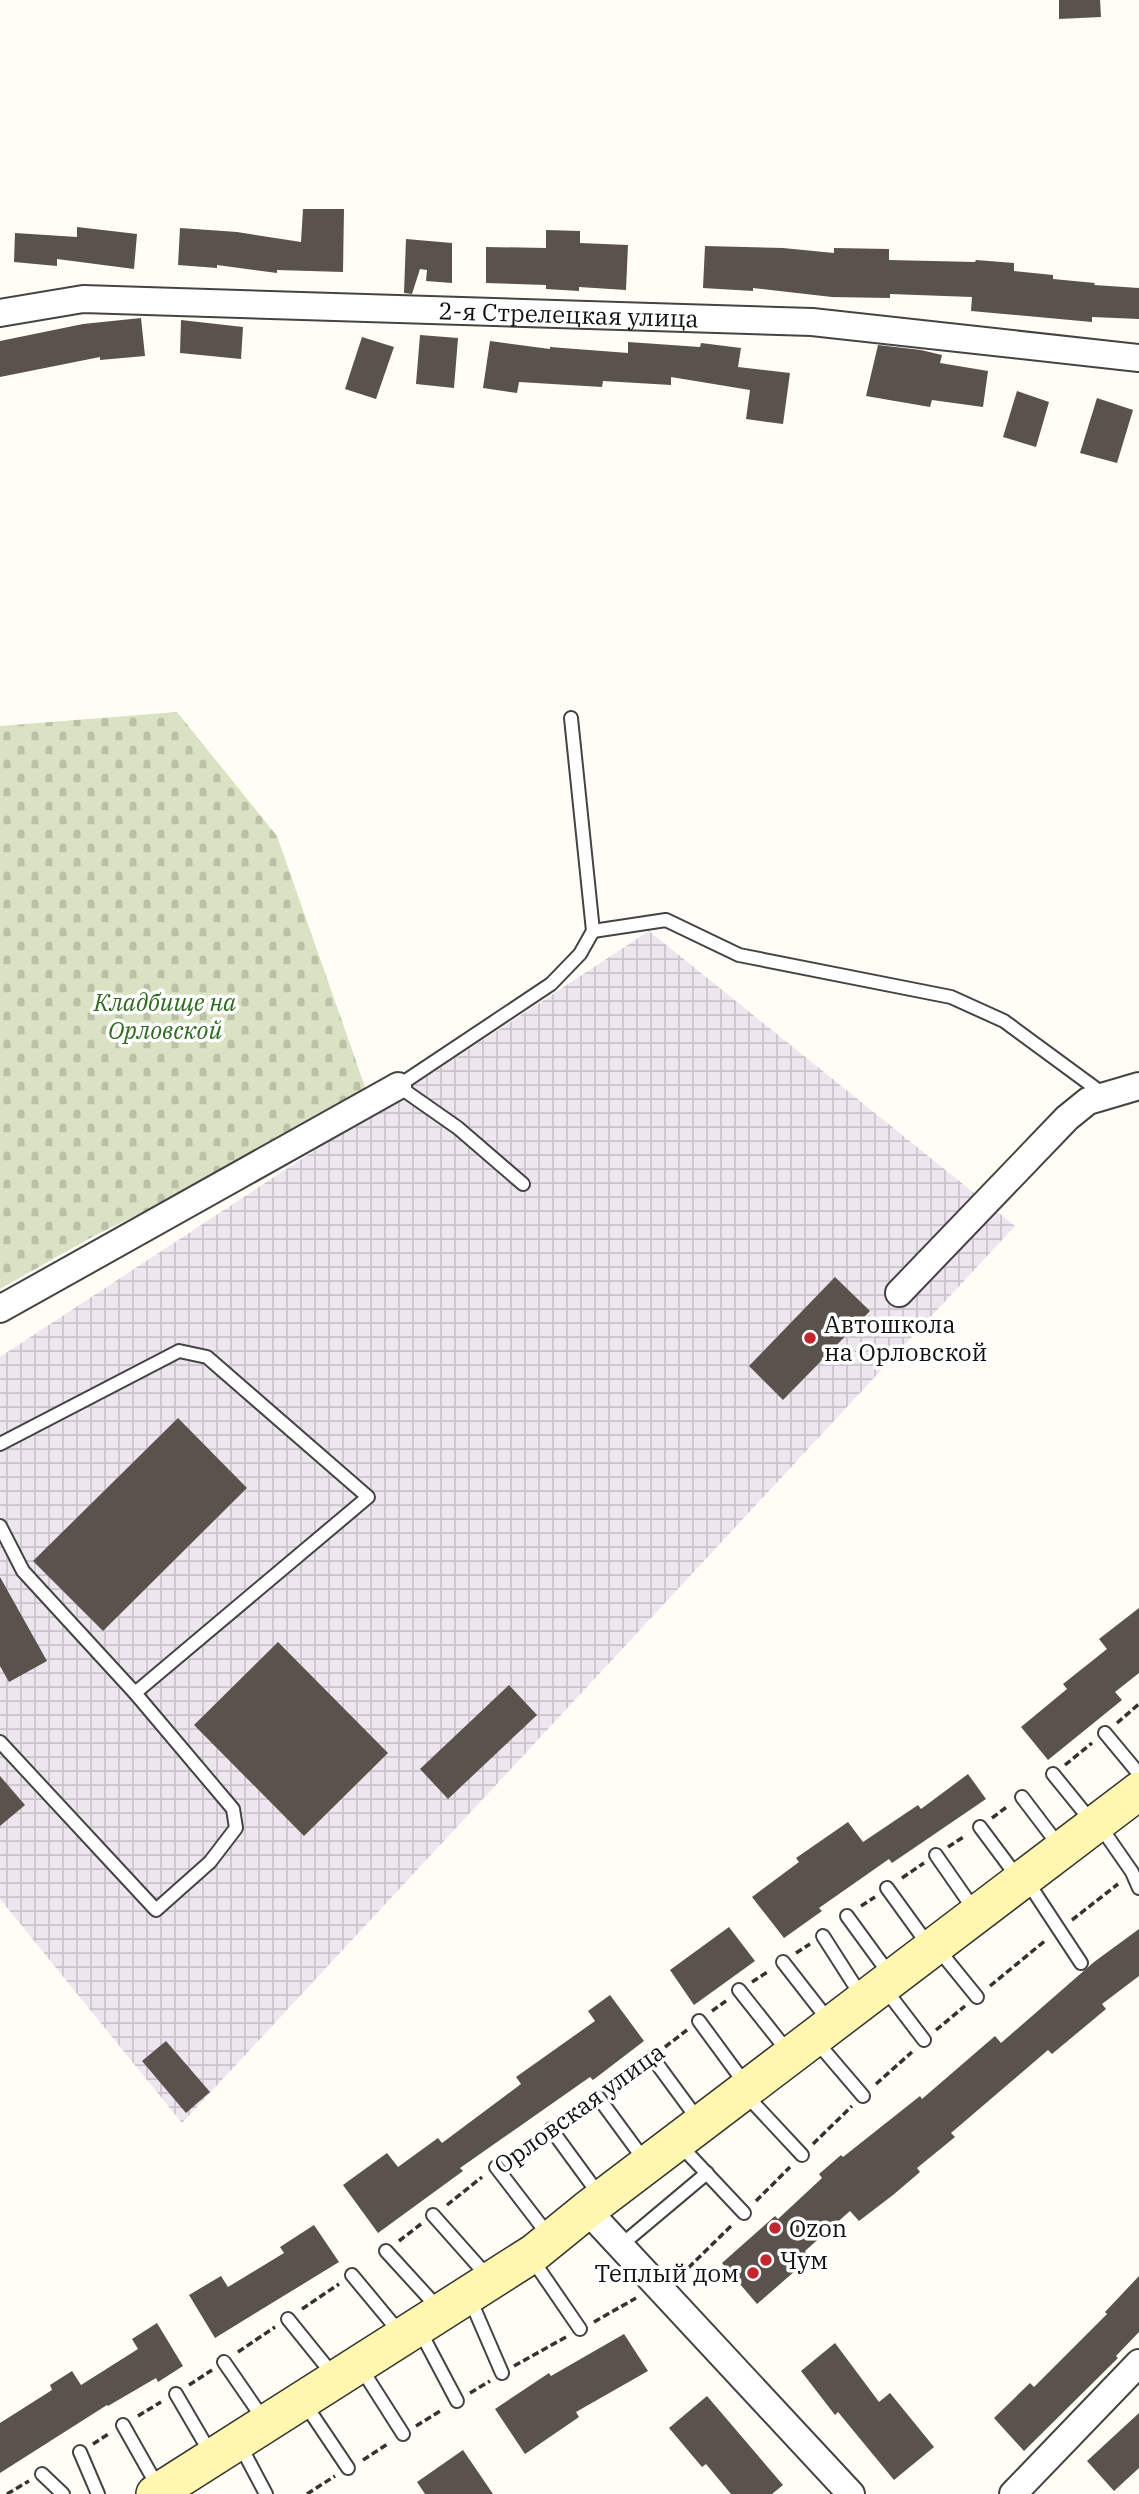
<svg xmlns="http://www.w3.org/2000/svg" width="1139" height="2494" font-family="'IBM Plex Serif',serif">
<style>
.industrial{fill:url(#industrial-grid)}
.cemetery{fill:url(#cemetery-stones)}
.building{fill:#5a524d}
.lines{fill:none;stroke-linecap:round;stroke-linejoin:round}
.service-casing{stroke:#444;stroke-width:16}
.minor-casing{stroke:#444;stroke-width:30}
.secondary-casing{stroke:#333;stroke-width:40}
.path{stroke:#333;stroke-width:3.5;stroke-dasharray:7 3.5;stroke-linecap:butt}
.service{stroke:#fff;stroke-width:12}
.minor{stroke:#fff;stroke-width:26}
.secondary{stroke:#fff6b0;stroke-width:37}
.poi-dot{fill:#c4262e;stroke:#fff;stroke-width:2.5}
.labels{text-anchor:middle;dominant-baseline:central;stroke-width:7;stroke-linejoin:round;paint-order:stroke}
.street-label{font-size:24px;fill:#111;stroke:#fff}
.park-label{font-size:24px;font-style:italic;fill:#2f6b1f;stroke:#fff}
.poi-label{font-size:24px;fill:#111;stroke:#fff;text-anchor:start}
</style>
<defs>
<pattern id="industrial-grid" width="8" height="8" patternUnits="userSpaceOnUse" patternTransform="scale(1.75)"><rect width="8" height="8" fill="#eee6ef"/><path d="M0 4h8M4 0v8" fill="none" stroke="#cbc4cc"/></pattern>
<pattern id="cemetery-stones" width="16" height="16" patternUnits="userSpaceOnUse" patternTransform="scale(1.75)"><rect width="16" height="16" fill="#d9e3c4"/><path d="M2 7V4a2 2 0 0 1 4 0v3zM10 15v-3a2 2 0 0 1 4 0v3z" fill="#b9c2a7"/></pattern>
</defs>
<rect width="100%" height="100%" fill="#fffdf5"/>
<path class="industrial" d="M649 931 1015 1226 182 2123 0 1899V1357Z"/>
<path class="cemetery" d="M177 712 277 836 370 1101 92 1237 0 1289V726Z"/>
<g class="building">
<path d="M1059 0H1100L1101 17 1059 19Z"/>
<path d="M303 209H344L343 272 277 270V273L217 265V268L178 265 180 228 237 232 301 242Z"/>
<path d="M77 227 137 234 134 269 57 259V266L14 262 15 233 77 237Z"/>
<path d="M546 230 580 231V243L628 245 626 290 579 287V291L546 289V285L486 283V247L546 248Z"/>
<path d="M406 239 452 243V283L426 281 427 270 420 269 412 294 404 293Z"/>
<path d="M705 246 783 248 834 253V248L889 249V260L975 262 976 260 1014 263V271L1053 275V279L1095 283 1094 285 1139 288V319L1092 317V322L971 311 972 297 890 294V298L832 297 753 288V291L703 288Z"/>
<path d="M141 318 145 356 100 360V357L0 377V341L83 324Z"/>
<path d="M181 320 243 327 241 359 180 353Z"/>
<path d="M420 335 458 338 454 388 416 384Z"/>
<path d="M362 337 394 347 376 399 345 389Z"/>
<path d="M490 341 550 349V347L628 353V342L700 347 701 343 741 348 738 367 790 373 783 424 746 419 750 390 671 377V385L603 381 602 387 519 382 517 393 483 388Z"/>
<path d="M878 345 921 350 942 355 940 363 988 371 983 407 932 400 930 407 866 396Z"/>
<path d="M1017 391 1049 402 1036 447 1003 437Z"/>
<path d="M1097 398 1133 410 1117 463 1080 453Z"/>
<path d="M835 1277 870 1311 783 1400 749 1366Z"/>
<path d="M178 1418 247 1488 103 1631 33 1561Z"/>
<path d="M0 1577 47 1661 9 1682 0 1666Z"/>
<path d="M1139 1608V1673L1115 1692 1122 1700 1048 1760 1021 1727 1067 1689 1063 1684 1107 1649 1099 1639Z"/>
<path d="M278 1642 388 1753 304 1836 194 1725Z"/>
<path d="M509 1685 537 1715 448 1799 420 1769Z"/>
<path d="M968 1774 986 1799 892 1863 889 1859 819 1908 822 1911 784 1938 752 1897 799 1862 796 1858 848 1822 863 1842 918 1805 921 1809Z"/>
<path d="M0 1776 25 1805 0 1826Z"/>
<path d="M729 1927 755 1961 694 2005 670 1970Z"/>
<path d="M1139 1929V1976L1102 2004 1106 2009 1052 2054 1048 2050 951 2133 955 2137 917 2168 920 2172 893 2195 859 2221 850 2211 805 2251 810 2258 757 2304 722 2263 775 2216 778 2219 822 2178 819 2174 841 2155 843 2157 920 2096 922 2099 995 2036 1001 2043 1094 1962Z"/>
<path d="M610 1995 644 2041 593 2080 590 2077 460 2168 463 2171 378 2233 343 2185 387 2153 398 2167 438 2138 442 2143 521 2084 516 2077 595 2021 588 2011Z"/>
<path d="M166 2041 210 2092 186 2113 142 2061Z"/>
<path d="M314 2225 339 2262 215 2338 189 2295 221 2276 228 2287 284 2253 280 2247Z"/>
<path d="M1139 2276V2332L1116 2356 1118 2358 1024 2451 994 2418 1030 2383 1034 2387 1107 2314 1105 2312Z"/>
<path d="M157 2323 183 2366 158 2382 156 2378 108 2406 107 2405 0 2473V2423L52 2390 50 2385 72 2371 81 2385 138 2349 132 2339Z"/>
<path d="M624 2334 648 2371 576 2412 579 2417 525 2454 495 2409 549 2373 551 2376Z"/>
<path d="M835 2343 879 2402 890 2393 934 2447 894 2480 838 2412 835 2415 801 2371Z"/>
<path d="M707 2396 783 2485 772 2494H731L706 2464 702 2467 669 2428Z"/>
<path d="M1139 2413V2468L1114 2491 1087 2461Z"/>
<path d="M463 2450 493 2494H425L417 2482Z"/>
</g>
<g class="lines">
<defs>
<g id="service">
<path d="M593 931 666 920 739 955 951 997 1004 1021 1106 1096"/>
<path d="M523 1184 458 1128 398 1086 551 984 580 954 593 931 571 718"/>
<path d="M0 1444 179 1351 207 1357 368 1497 135 1693 23 1571 0 1526"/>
<path d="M1105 1733 1139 1774"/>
<path d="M0 1742 156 1910 210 1862 236 1828 233 1809 135 1693"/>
<path d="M1053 1774 1092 1822"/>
<path d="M1022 1797 1060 1847"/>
<path d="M1100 1826 1132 1872 1139 1888"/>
<path d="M980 1827 1018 1878"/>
<path d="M936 1855 975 1911"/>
<path d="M1027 1881 1081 1963"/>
<path d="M887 1888 929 1946"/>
<path d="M847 1916 890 1975"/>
<path d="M823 1936 862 1997"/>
<path d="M938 1949 977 1997"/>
<path d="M783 1962 829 2021"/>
<path d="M885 1989 924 2040"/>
<path d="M739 1990 789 2053"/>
<path d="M699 2021 746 2085"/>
<path d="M816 2041 863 2096"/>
<path d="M652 2057 699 2121"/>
<path d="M746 2095 802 2155"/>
<path d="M598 2097 645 2161"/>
<path d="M551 2129 600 2196"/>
<path d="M680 2145 744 2213"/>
<path d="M496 2167 549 2236"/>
<path d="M433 2215 489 2278"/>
<path d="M620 2246 707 2173"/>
<path d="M386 2251 439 2309"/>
<path d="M532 2259 580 2329"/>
<path d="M352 2275 401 2334"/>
<path d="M470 2299 502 2373"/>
<path d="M288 2319 334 2376"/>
<path d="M420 2331 457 2401"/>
<path d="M224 2362 264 2420"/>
<path d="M361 2368 403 2434"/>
<path d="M176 2394 211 2454"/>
<path d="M305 2404 348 2468"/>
<path d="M123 2425 158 2487"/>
<path d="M240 2445 266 2494"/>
<path d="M80 2452 98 2494"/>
<path d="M42 2474 63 2494"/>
</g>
<g id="minor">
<path id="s1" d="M0 313 83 299 812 322 1139 358"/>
<path d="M899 1293 1067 1118 1088 1101 1139 1086"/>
<path d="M0 1309 398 1086"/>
<path d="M587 2210 851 2494"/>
<path d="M1013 2494 1139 2363"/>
</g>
<path id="secondary" d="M155 2494 534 2253 587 2210 1139 1791"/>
</defs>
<use href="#service" class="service-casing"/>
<use href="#minor" class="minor-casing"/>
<use href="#secondary" class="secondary-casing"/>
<g class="path">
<path d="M1117 1723 1139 1704"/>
<path d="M1065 1765 1092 1743"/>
<path d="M992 1818 1008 1806"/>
<path d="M948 1847 965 1836"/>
<path d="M902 1878 924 1863"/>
<path d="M861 1906 875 1897"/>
<path d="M1072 1920 1118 1884"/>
<path d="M796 1953 810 1944"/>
<path d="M752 1982 769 1971"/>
<path d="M990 1986 1046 1940"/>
<path d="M712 2011 726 2001"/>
<path d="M936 2030 965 2006"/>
<path d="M665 2047 687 2030"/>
<path d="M876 2084 912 2052"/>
<path d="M612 2087 639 2066"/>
<path d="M563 2121 586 2106"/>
<path d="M813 2144 852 2106"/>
<path d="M508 2159 537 2139"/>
<path d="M756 2201 790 2167"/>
<path d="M447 2205 482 2177"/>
<path d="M399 2241 421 2224"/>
<path d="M681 2275 733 2224"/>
<path d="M302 2309 339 2284"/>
<path d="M594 2322 636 2298"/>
<path d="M238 2352 275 2327"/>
<path d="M514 2366 566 2337"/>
<path d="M189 2385 212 2370"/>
<path d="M470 2393 490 2381"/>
<path d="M138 2416 161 2402"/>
<path d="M416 2426 442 2410"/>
<path d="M93 2444 110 2433"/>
<path d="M363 2460 389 2443"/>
<path d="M7 2494 29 2481"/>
<path d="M307 2494 335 2476"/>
</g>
<use href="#service" class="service"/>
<use href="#minor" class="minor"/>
<use href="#secondary" class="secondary"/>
</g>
<g class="poi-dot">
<circle cx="810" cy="1338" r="7"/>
<circle cx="775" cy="2228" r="7"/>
<circle cx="766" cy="2260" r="7"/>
<circle cx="753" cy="2273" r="7"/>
</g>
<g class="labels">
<g class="street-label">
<text stroke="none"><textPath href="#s1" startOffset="570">2-я Стрелецкая улица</textPath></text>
<text transform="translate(579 2108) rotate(-36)">Орловская улица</text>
</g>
<g class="park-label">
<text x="165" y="1002">Кладбище на<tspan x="165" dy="28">Орловской</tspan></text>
</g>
<g class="poi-label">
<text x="824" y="1324">Автошкола<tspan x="824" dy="28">на Орловской</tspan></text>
<text x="789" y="2228">Ozon</text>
<text x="780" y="2260">Чум</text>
<text x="739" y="2273" text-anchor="end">Теплый дом</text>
</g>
</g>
</svg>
